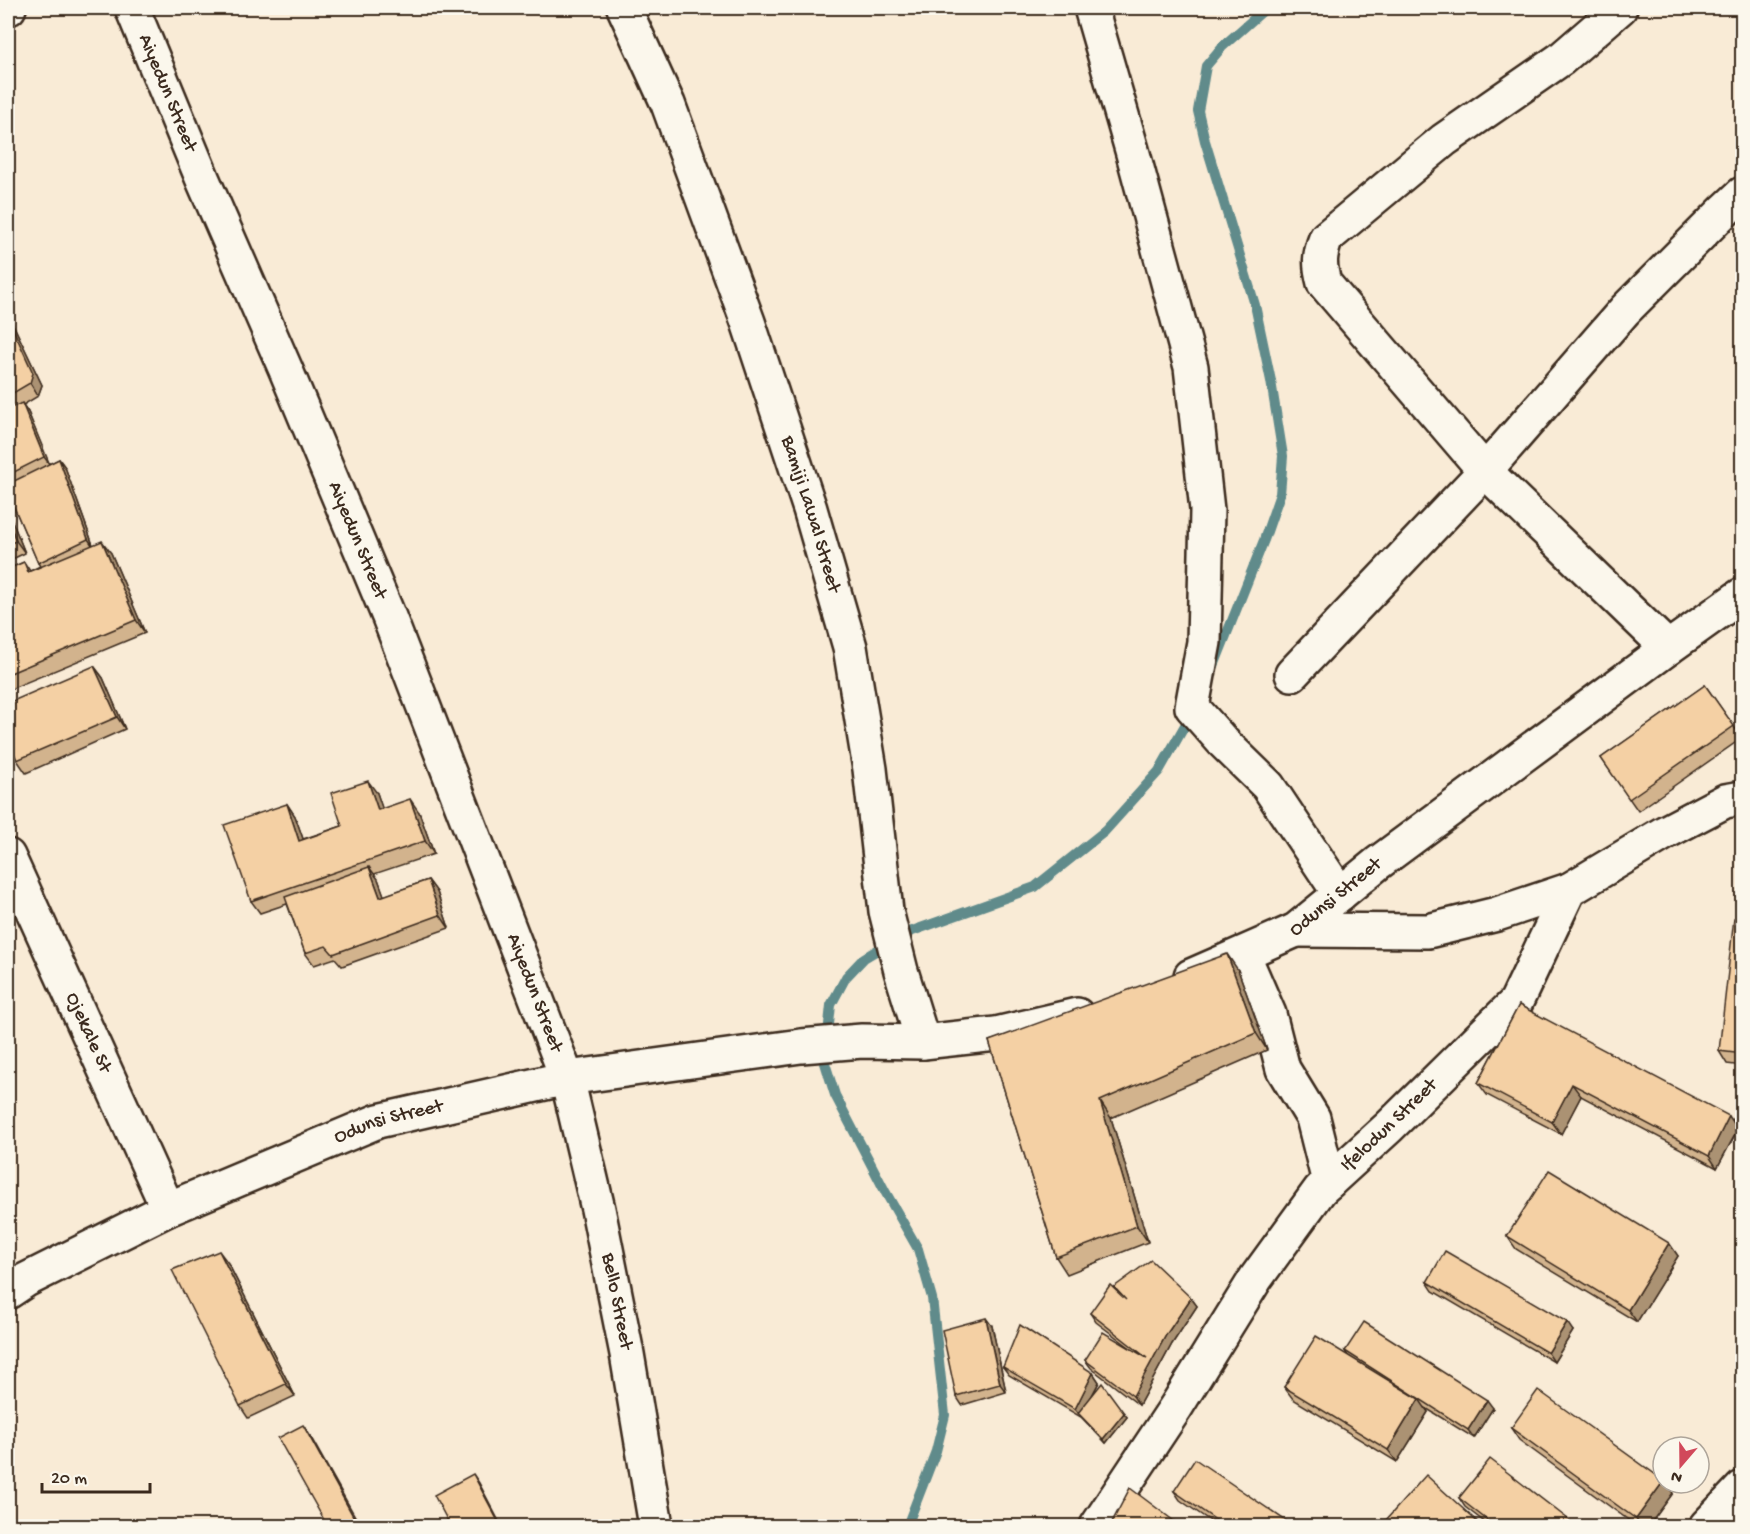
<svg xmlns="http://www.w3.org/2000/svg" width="1750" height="1534" font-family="'Gochi Hand',sans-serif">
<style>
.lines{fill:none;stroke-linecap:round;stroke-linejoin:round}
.stream{stroke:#618b8b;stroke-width:10}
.minor-casing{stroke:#3b2a1e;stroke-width:38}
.minor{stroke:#fbf7ec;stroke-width:33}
.wall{fill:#d2b38d;stroke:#3b2a1e;stroke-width:1.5}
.shaded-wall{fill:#ab9273;stroke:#3b2a1e;stroke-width:1.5}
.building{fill:#f4d0a4;stroke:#3b2a1e;stroke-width:1.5}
.labels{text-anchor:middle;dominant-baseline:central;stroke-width:5;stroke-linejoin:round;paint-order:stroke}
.street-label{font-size:20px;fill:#3b2a1e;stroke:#fbf7ec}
</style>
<rect width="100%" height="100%" fill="#f9ebd6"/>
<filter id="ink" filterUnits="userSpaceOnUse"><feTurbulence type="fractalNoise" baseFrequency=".0167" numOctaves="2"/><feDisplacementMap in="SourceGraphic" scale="12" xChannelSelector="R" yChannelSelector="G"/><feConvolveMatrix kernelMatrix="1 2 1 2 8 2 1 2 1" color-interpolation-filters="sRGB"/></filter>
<g filter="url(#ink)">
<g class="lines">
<g class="stream">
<path d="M1214 666 1264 540 1280 494 1283 456 1271 381 1255 305 1205 141 1198 111 1206 66 1222 47 1266 8"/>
<path d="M907 1526 936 1451 945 1415 932 1298 918 1249 886 1193 835 1095 825 1063 831 1005 846 977 864 958 904 934 1035 887 1105 831 1159 771 1192 713"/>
</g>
<defs>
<g id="minor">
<path d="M8 8H9"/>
<path id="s1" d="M132 8 203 180 285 368 389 617 567 1078 598 1209 627 1354 656 1526"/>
<path id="s2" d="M624 8 668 104 748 322 810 509 850 647 870 769 886 911 901 971 923 1042"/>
<path d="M1091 8 1132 150 1191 367 1207 510 1204 642 1192 707 1224 743 1268 786 1340 894"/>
<path d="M1620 8 1561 59 1444 140 1326 238C1319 256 1319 264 1324 283L1485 471 1668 648"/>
<path d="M1292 674 1485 471 1625 310 1726 209 1742 194"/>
<path id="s3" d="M8 856 168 1209"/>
<path d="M1296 930 1428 931 1497 914 1569 890"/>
<path d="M1243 954 1269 1014 1283 1069 1313 1118 1329 1182"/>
<path id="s4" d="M1191 976 1296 930 1378 863 1668 648 1742 595"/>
<path id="s5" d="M8 1292 26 1280 168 1209 378 1121 567 1078 801 1046 862 1041 923 1042 996 1034 1077 1015"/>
<path id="s6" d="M1097 1526 1176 1407 1256 1278 1320 1190 1389 1127 1516 1002 1569 890 1666 832 1725 801 1742 798"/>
<path d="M1706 1526 1742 1488"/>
</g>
</defs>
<use href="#minor" class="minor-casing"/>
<use href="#minor" class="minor"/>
</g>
<g class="wall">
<path d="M8 315 11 320 42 385 38 396 23 405 28 412 49 464 59 459 65 467 93 545 111 553 145 633 8 690V569L24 562 30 571 40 566 38 563 8 493V409L13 407 8 402Z"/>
<path d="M8 511 25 553 8 561Z"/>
<path d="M94 666 103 678 125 729 26 773 17 760Z"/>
<path d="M1705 685 1742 738 1638 811 1601 758Z"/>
<path d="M377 793 382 809 419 812 434 854 374 874 378 879 384 896 428 880 437 892 449 928 342 966 335 958 314 965 305 953 287 904 260 913 251 901 287 804 295 816 303 839 342 826Z"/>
<path d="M1743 919V1066L1727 1064 1719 1051Z"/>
<path d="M1238 970 1267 1050 1111 1118 1148 1242 1067 1274 1056 1257 989 1041Z"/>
<path d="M1519 1005 1738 1129 1717 1168 1581 1096 1561 1134 1487 1095 1478 1083Z"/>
<path d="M1507 1236 1669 1243 1678 1256 1637 1322 1516 1249Z"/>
<path d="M228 1263 295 1396 248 1418 240 1406Z"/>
<path d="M1427 1282 1573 1331 1554 1362 1433 1291Z"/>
<path d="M1114 1287 1191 1298 1197 1306 1172 1344 1139 1405 1091 1368 1085 1360 1129 1347 1096 1322 1090 1313 1117 1292Z"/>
<path d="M992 1326 1006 1392 962 1405 956 1396Z"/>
<path d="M1345 1351 1493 1408 1474 1438 1424 1407 1428 1412 1397 1462 1293 1399 1284 1387 1348 1356Z"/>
<path d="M1003 1367 1093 1373 1099 1382 1092 1396 1127 1417 1106 1443 1081 1417 1009 1375Z"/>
<path d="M1511 1428 1673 1493 1648 1527H1638L1519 1440Z"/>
<path d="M1174 1491 1295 1527H1219L1180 1500Z"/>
<path d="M1459 1498 1577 1527H1491L1465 1507Z"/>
</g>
<g class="shaded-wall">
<path d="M8 315 11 320 42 385 38 396 30 383 8 318Z"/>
<path d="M22 403 28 412 50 465 44 457Z"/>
<path d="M59 459 65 467 94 548 88 539Z"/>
<path d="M8 511 25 553 16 541 8 520Z"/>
<path d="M102 541 111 553 145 633 136 620Z"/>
<path d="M94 666 103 678 125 729 117 717Z"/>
<path d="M368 781 377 793 387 822 378 810Z"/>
<path d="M410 799 419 812 434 854 425 841Z"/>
<path d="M287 804 295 816 308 853 299 841Z"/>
<path d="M369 867 378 879 389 909 380 897Z"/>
<path d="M428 880 437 892 449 928 440 915Z"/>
<path d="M1227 954 1238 970 1267 1050 1256 1033Z"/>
<path d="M1572 1084 1581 1096 1561 1134 1552 1122Z"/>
<path d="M1100 1101 1111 1118 1148 1242 1137 1226Z"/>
<path d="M1729 1116 1738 1129 1717 1168 1709 1156Z"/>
<path d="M1669 1243 1678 1256 1637 1322 1628 1310Z"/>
<path d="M219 1251 228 1263 295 1396 286 1384Z"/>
<path d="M1191 1298 1197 1306 1172 1344 1139 1405 1133 1396 1166 1335Z"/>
<path d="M986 1318 992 1326 1006 1392 1000 1384Z"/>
<path d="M1567 1322 1573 1331 1554 1362 1548 1353Z"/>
<path d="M1093 1373 1099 1382 1081 1416 1075 1409Z"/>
<path d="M1419 1399 1428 1412 1397 1462 1388 1450Z"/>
<path d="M1487 1400 1493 1408 1474 1438 1468 1430Z"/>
<path d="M1124 1413 1127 1417 1106 1443 1103 1439Z"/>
<path d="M303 1425 309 1434 361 1527H359Z"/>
<path d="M473 1474 479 1483 502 1527H501Z"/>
<path d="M1663 1482V1483H1666L1673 1493 1648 1527H1641L1636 1519Z"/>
</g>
<g class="building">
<path d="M8 318 33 373 30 383 8 396Z"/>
<path d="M22 403 44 457 8 475V409Z"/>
<path d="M59 459 88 539 38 563 8 493V484Z"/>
<path d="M8 520 16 541 8 544Z"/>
<path d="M102 541 136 620 8 674V569L24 562 28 572Z"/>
<path d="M94 666 117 717 17 760 8 739V703Z"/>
<path d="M1705 685 1734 726 1629 799 1601 758Z"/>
<path d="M368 781 378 810 410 799 425 841 251 901 224 825 287 804 299 841 342 826 331 793Z"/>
<path d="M369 867 380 897 428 880 440 915 333 954 326 946 305 953 285 897Z"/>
<path d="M1734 918 1743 919V1054L1719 1051Z"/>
<path d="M1227 954 1256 1033 1100 1101 1137 1226 1056 1257 989 1041Z"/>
<path d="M1519 1005 1729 1116 1709 1156 1572 1084 1552 1122 1478 1083Z"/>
<path d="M1549 1170 1669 1243 1628 1310 1507 1236Z"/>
<path d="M219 1251 286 1384 240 1406 172 1270Z"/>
<path d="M1445 1251 1567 1322 1548 1353 1427 1282Z"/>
<path d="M1151 1260 1191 1298 1166 1335 1133 1396 1085 1360 1103 1332 1147 1358 1090 1313 1110 1285 1126 1300 1114 1287Z"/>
<path d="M986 1318 1000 1384 956 1396 942 1330Z"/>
<path d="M1364 1322 1487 1400 1468 1430 1345 1351Z"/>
<path d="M1020 1325 1093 1373 1075 1409 1003 1367Z"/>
<path d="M1316 1336 1419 1399 1388 1450 1284 1387Z"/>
<path d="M1102 1383 1124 1413 1103 1439 1078 1413Z"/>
<path d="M1538 1390 1663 1480V1482L1636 1519 1511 1428Z"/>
<path d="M303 1425 359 1527H328L278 1438Z"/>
<path d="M1195 1459 1295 1527H1226L1174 1491Z"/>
<path d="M1490 1459 1577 1526V1527H1496L1459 1498Z"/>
<path d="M473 1474 501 1527H451L434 1495Z"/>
<path d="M1426 1475 1483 1527H1394L1386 1520Z"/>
<path d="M1130 1488 1182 1527H1112L1110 1526Z"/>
</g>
</g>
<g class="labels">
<g class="street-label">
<text stroke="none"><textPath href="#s1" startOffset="92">Aiyedun Street</textPath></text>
<text stroke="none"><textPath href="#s2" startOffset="540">Bamiji Lawal Street</textPath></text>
<text stroke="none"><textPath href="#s1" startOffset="578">Aiyedun Street</textPath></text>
<text stroke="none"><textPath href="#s4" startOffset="166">Odunsi Street</textPath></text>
<text stroke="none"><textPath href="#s1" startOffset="1064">Aiyedun Street</textPath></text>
<text stroke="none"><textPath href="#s3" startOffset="194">Ojekale St</textPath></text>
<text stroke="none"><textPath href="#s5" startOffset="418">Odunsi Street</textPath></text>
<text stroke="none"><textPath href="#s6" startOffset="498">Ifelodun Street</textPath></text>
<text stroke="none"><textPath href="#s1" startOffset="1384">Bello Street</textPath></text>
</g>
</g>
<rect width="1750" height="1534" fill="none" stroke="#fbf7ec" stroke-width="30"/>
<rect x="15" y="15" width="1720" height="1504" fill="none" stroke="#3b2a1e" stroke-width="2" filter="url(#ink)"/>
<g transform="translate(1681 1465) rotate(200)"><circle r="28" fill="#fbf7ec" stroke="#aea59a" stroke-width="1.5"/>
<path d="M0-4.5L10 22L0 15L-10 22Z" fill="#d1495b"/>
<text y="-9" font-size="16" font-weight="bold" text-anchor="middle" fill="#3b2a1e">N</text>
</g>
<path d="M42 1483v9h108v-9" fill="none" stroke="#3b2a1e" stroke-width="3"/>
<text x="51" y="1483" font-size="18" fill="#3b2a1e" stroke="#fbf7ec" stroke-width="4.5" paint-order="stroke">20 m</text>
</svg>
